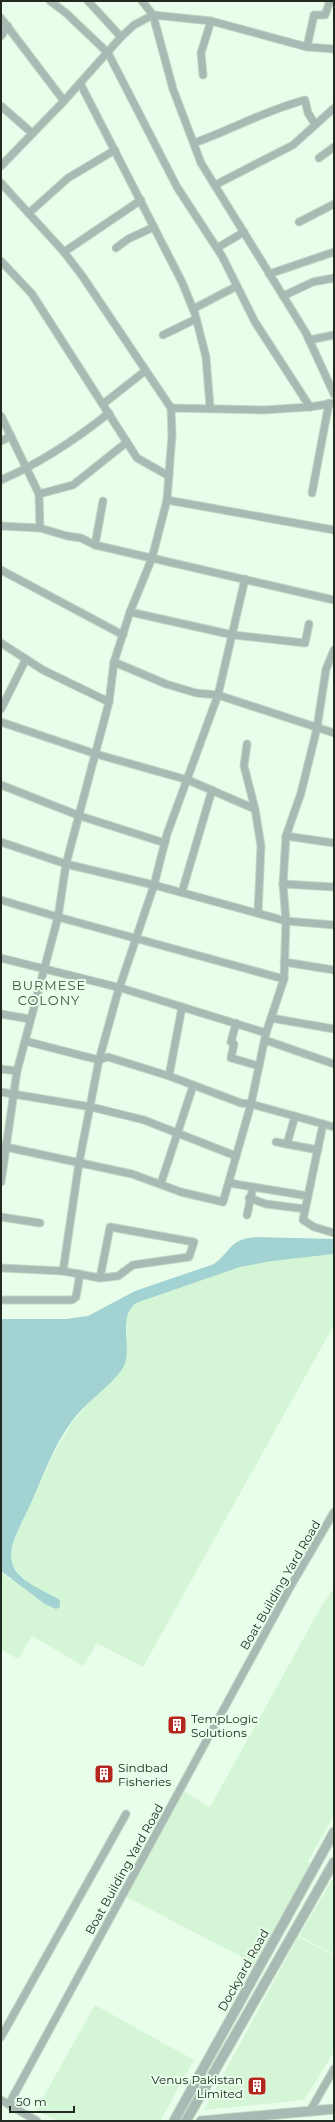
<svg xmlns="http://www.w3.org/2000/svg" width="335" height="2122" font-family="Montserrat,sans-serif">
<style>
.built{fill:#d4f6d7}
.water{fill:#a2d2d1}
.lines{fill:none;stroke-linecap:round;stroke-linejoin:round}
.minor-casing{stroke:#c4d8c6;stroke-width:9}
.tertiary-casing{stroke:#c4d8c6;stroke-width:11}
.minor{stroke:#a9b9b3;stroke-width:7}
.tertiary{stroke:#a9b9b3;stroke-width:9}
.labels{text-anchor:middle;dominant-baseline:central;stroke-width:4;stroke-linejoin:round;paint-order:stroke}
.street-label{font-size:12px;fill:#202a21;stroke:#e8feea}
.poi-label{font-size:12px;fill:#202a21;stroke:#e8feea;text-anchor:start}
.neighbourhood-label{font-size:13px;letter-spacing:1px;fill:#3e5540;stroke:#e8feea}
</style>
<rect width="100%" height="100%" fill="#e8feea"/>
<g class="built">
<path d="M334 1254V1325L143 1667 97 1643 83 1666 32 1636 18 1659 1 1649V1571L9 1579 27 1581 19 1574 13 1566 11 1554 16 1535 54 1453 72 1422 93 1398 122 1370 127 1357 126 1315 129 1308 136 1303 240 1267 272 1261Z"/>
<path d="M334 1588V1815L308 1861 314 1866 259 1966 123 1895 180 1789 210 1807 321 1607Z"/>
<path d="M332 1880 334 1881V1954L299 1936Z"/>
<path d="M298 1937 334 1955V2052L304 2100 204 2110Z"/>
<path d="M95 2005 194 2060 160 2121H57L36 2110Z"/>
</g>
<path class="water" d="M256 1237 334 1239V1254L272 1261 240 1267 136 1303C115 1319 136 1351 121 1371 107 1389 86 1402 72 1421 54 1445 43 1476 31 1503 24 1519 13 1536 11 1554 11 1557 12 1563 13 1566 20 1582 45 1591 60 1600V1607L56 1609 45 1604 1 1571V1319H66L88 1316 135 1291 214 1264C232 1250 230 1239 256 1237Z"/>
<g class="lines">
<defs>
<g id="minor">
<path d="M50 1 66 13 108 53 177 187 222 256 255 322 310 407"/>
<path d="M88 1 121 37"/>
<path d="M142 1 153 15 173 89 201 163 306 333 334 394"/>
<path d="M1 18 64 101"/>
<path d="M1 36 8 26"/>
<path d="M307 47 314 15H325L330 1"/>
<path d="M203 75 201 53 211 21"/>
<path d="M80 83 182 282 195 314 206 357 210 407"/>
<path d="M1 106 32 133"/>
<path d="M194 143C231 130 266 110 305 100L308 113 315 124"/>
<path d="M319 158 334 147"/>
<path d="M1 166 64 101 121 37 134 25 153 15 211 21 307 47 334 49"/>
<path d="M1 183 64 252 83 277 171 408 172 435 167 500 152 558 130 612 114 662 109 702 66 864 58 917 17 1071 1 1182"/>
<path d="M215 185 293 145 334 108"/>
<path d="M29 213 68 178 115 150"/>
<path d="M299 222 334 204"/>
<path d="M116 248 128 239 154 227"/>
<path d="M217 248 244 232"/>
<path d="M64 252 141 200"/>
<path d="M1 261 32 294 137 458 169 476"/>
<path d="M269 274 334 252"/>
<path d="M283 296 313 282 334 278"/>
<path d="M193 309 237 286"/>
<path d="M163 335 196 319"/>
<path d="M309 340 334 335"/>
<path d="M103 404 145 371"/>
<path d="M171 408 264 410 310 407 334 403"/>
<path d="M1 416 39 494"/>
<path d="M1 441 11 436"/>
<path d="M1 480C41 463 75 440 109 413"/>
<path d="M312 493 329 403"/>
<path d="M167 500 334 530"/>
<path d="M1 526 40 528 67 536 81 538 95 545 334 600"/>
<path d="M40 528 39 494 73 485 127 442"/>
<path d="M95 545 103 501"/>
<path d="M1 570 123 635"/>
<path d="M130 612 233 635 305 643 309 624"/>
<path d="M1 643 43 670 109 702"/>
<path d="M114 662 166 684 196 693 218 695 334 733"/>
<path d="M1 709 26 659"/>
<path d="M1 722 96 754 188 780 255 809"/>
<path d="M247 744 244 766 255 809 261 846 258 913"/>
<path d="M1 785 80 816 165 843"/>
<path d="M286 836 334 843"/>
<path d="M1 842 66 864 154 885 286 921 334 925"/>
<path d="M283 884 334 887"/>
<path d="M182 892 212 790"/>
<path d="M1 900 58 917 284 979"/>
<path d="M1 958 121 988 266 1033"/>
<path d="M284 962 334 970"/>
<path d="M1 1014 29 1019"/>
<path d="M271 1018 334 1029"/>
<path d="M236 1023 231 1042 234 1044 231 1058 259 1066"/>
<path d="M265 1040 334 1064"/>
<path d="M25 1041 99 1060 108 1057 169 1076 241 1103 251 1104 334 1127"/>
<path d="M1 1069 17 1071"/>
<path d="M169 1076 182 1007"/>
<path d="M1 1092 91 1107 144 1120 236 1156"/>
<path d="M323 1124 303 1220 314 1227 334 1233"/>
<path d="M276 1142 318 1150"/>
<path d="M287 1144 295 1116"/>
<path d="M1 1146 132 1174 181 1192 223 1202 251 1104 266 1033 284 979 286 921 283 884 286 836 301 793 317 728 326 669 334 650"/>
<path d="M161 1183 193 1086"/>
<path d="M229 1183 308 1196"/>
<path d="M249 1198 266 1204 305 1209"/>
<path d="M247 1215 253 1187"/>
<path d="M1 1217 40 1223"/>
<path d="M1 1268 63 1271 100 1278 118 1276 133 1265 189 1257 194 1242 110 1227 100 1278"/>
<path d="M63 1271 79 1163 99 1060 117 995 154 885 167 834 218 695 245 579"/>
<path d="M1 1300H72L76 1297 80 1274"/>
<path d="M1 2037 126 1814"/>
<path d="M1 2100 37 2121"/>
<path d="M9 2104 289 1589 334 1512"/>
<path d="M310 2111 334 2069"/>
</g>
<g id="tertiary">
<path d="M174 2121 334 1832"/>
<path d="M186 2121 334 1862"/>
<path d="M201 2121 334 2109"/>
</g>
</defs>
<use href="#minor" class="minor-casing"/>
<use href="#tertiary" class="tertiary-casing"/>
<use href="#minor" class="minor"/>
<use href="#tertiary" class="tertiary"/>
</g>
<defs>
<symbol id="building-square" viewBox="-11 -11 22 22"><rect x="-9" y="-9" width="18" height="18" rx="4" fill="#b4251e" stroke="#e8feea"/><path d="M-4-6H4V6H1V3H-1V6H-4ZM-2.5-4.3h1.7v1.8h-1.7ZM.8-4.3h1.7v1.8H.8ZM-2.5-1h1.7V.8h-1.7ZM.8-1h1.7V.8H.8Z" fill="#fff"/></symbol>
</defs>
<g fill-rule="evenodd">
<use href="#building-square" x="166" y="1714" width="22" height="22"/>
<use href="#building-square" x="93" y="1763" width="22" height="22"/>
<use href="#building-square" x="246" y="2075" width="22" height="22"/>
</g>
<g class="labels">
<g class="street-label">
<text transform="translate(280 1585) rotate(-60)">Boat Building Yard Road</text>
<text transform="translate(124 1869) rotate(-61)">Boat Building Yard Road</text>
<text transform="translate(243 1970) rotate(-61)">Dockyard Road</text>
</g>
<g class="poi-label">
<text x="191" y="1718">TempLogic<tspan x="191" dy="14">Solutions</tspan></text>
<text x="118" y="1767">Sindbad<tspan x="118" dy="14">Fisheries</tspan></text>
<text x="243" y="2079" text-anchor="end">Venus Pakistan<tspan x="243" dy="14">Limited</tspan></text>
</g>
<g class="neighbourhood-label">
<text x="49" y="985">BURMESE<tspan x="49" dy="15">COLONY</tspan></text>
</g>
</g>
<rect width="335" height="2122" fill="none" stroke="#202a21" stroke-width="4"/>
<path d="M10 2106v6h64v-6" fill="none" stroke="#202a21" stroke-width="2"/>
<text x="16" y="2106" font-size="12" fill="#202a21" stroke="#e8feea" stroke-width="3" paint-order="stroke">50 m</text>
</svg>
